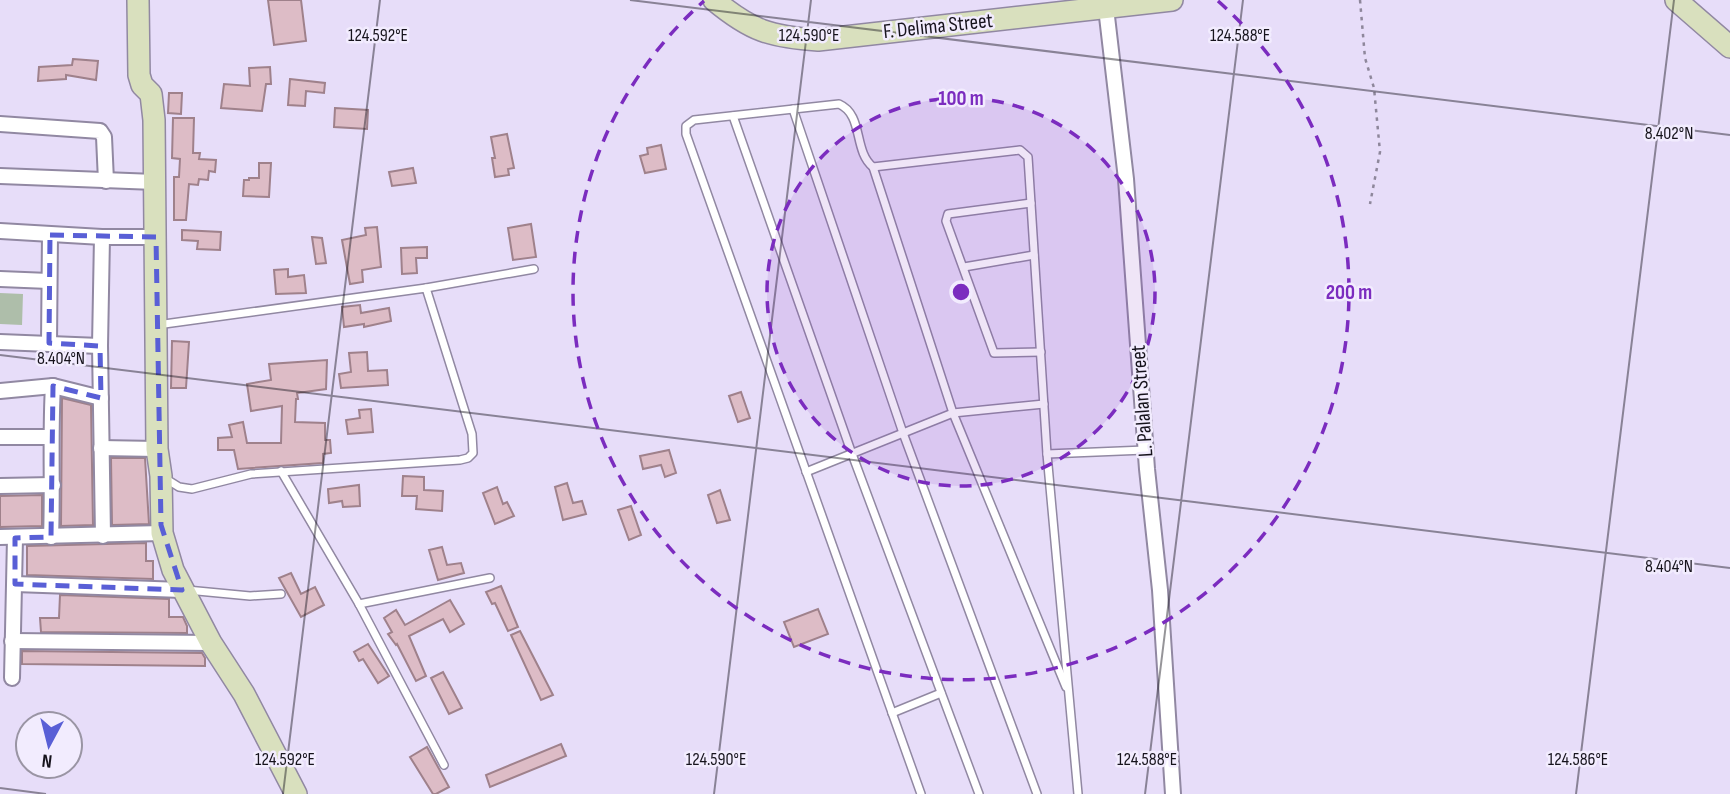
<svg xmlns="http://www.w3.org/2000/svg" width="1730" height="794" font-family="'Sofia Sans Condensed',sans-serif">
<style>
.green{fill:#aebeaa}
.building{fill:#ddbcc6;stroke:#9f818b;stroke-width:2}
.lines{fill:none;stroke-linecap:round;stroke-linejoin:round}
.lane-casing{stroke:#9188a2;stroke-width:10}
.street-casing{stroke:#9188a2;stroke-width:18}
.secondary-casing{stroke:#9188a2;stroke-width:24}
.path{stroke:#8e879b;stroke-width:2.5;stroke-dasharray:3.5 5;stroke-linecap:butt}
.lane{stroke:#fff;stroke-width:7}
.street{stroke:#fff;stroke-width:14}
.secondary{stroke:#d9e0be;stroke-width:21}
.marked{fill:none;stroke:#595fd6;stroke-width:5;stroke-dasharray:14 9;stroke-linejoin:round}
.ticks{fill:none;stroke:#16131c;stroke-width:2;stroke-opacity:0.45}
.ring{fill:none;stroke:#7b2cbf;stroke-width:3.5;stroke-dasharray:12 9}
.labels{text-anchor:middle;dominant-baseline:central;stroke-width:5;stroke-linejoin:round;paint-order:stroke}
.street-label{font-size:21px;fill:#16131c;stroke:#f2ecfe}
.ticks-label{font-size:18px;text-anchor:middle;fill:#16131c;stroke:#f2ecfe;stroke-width:5;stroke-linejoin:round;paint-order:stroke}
.centre{fill:#7b2cbf;stroke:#f2ecfe;stroke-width:3.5}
.ring-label{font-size:21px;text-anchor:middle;font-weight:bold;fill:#7b2cbf;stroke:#f2ecfe;stroke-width:5;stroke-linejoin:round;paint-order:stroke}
</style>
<rect width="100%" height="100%" fill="#e7ddf9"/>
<path class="green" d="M0 293 23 294 22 325 0 324Z"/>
<g class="building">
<path d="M268 0H301L306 41 274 45Z"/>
<path d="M73 59 98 61 96 80 66 75V79L38 81 39 67 72 65Z"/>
<path d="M270 67 271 84H266L262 111 221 108 224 84 250 86 249 68Z"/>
<path d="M290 79 325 83 324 93 306 91 305 106 288 105Z"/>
<path d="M169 93H182L181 114 168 113Z"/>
<path d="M335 108 368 110 367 129 334 127Z"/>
<path d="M173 118H194L193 153H200L199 159 216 160 215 172 209 171 208 180 199 179 198 185 189 184 186 220H174V177H179L180 159 172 158Z"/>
<path d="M507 134 514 168 508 169 509 175 495 177 492 158H495L491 137Z"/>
<path d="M661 145 666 169 645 173 640 156 648 154 647 148Z"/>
<path d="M259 163H271L269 197 243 196 244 180H249V178H259Z"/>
<path d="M413 168 416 183 392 186 389 172Z"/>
<path d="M531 224 536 257 513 260 508 228Z"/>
<path d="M377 227 381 267 362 270 363 282 350 284 342 240 366 235 365 228Z"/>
<path d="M182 230 221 232 220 250 197 249 198 241 182 240Z"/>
<path d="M312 237 322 238 326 263 316 264Z"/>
<path d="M427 247V258H416L417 273 402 274 401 248Z"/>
<path d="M288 269V277L304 275 306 293 276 294 274 270Z"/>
<path d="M360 305 361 313 389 308 391 321 364 327V324L344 327 342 307Z"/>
<path d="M172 341 189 342 186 388H171Z"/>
<path d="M367 352 368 371 387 370 388 385 341 388 339 374 351 372 349 353Z"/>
<path d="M327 360 326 389 297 393 298 399H296L295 422 325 423V440H330L331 453 323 454V463L238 469 234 450H218V438L232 437 229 425 243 422 247 443H281L282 406 251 411 247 384 271 380 269 364Z"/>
<path d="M741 392 750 418 738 422 729 396Z"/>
<path d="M62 398 91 405 93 525 61 526Z"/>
<path d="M371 409 373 432 348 434 346 420 360 418 359 410Z"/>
<path d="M669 450 676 473 665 477 661 465 643 469 640 456Z"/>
<path d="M111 458H145L149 524 112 525Z"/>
<path d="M403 476 424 477V490L443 491 442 511 416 509 417 496H402Z"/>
<path d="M567 483 573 503 582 501 586 514 563 520 555 487Z"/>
<path d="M359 485 360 506 343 507 342 501 329 503 328 489Z"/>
<path d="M497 487 503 504 507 502 514 516 495 524 483 493Z"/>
<path d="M720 490 730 520 717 523 708 495Z"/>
<path d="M42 495V526L0 527V496Z"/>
<path d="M631 506 641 535 629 540 618 510Z"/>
<path d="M146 543V561H153V579L27 575V546Z"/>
<path d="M442 547 447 565 461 563 464 573 438 580 429 550Z"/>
<path d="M291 573 301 594 315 587 324 605 301 617 279 578Z"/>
<path d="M501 586 518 627 508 631 495 603 492 604 486 592Z"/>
<path d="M60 595 169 599V617H183L187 626V633L41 632 40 618H59Z"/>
<path d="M450 600 464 624 450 632 443 619 409 636 426 676 416 681 397 644 396 645 388 634 392 632 384 618 396 610 405 625Z"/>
<path d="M818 609 828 634 794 647 784 622Z"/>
<path d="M520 631 553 695 541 700 511 635Z"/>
<path d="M368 644 389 676 378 683 363 659 359 661 354 652Z"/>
<path d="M22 651 202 653 205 658V666L22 664Z"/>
<path d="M443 672 462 708 449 714 431 678Z"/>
<path d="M561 744 566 756 490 787 486 775Z"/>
<path d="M427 747 449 787 436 794H433L410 757Z"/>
</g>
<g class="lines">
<defs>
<g id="lane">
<path d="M793 109 903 433 1037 794"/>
<path d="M733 116 852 454 979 794"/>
<path d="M873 167 953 413 1066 687"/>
<path d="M1031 203 948 214 946 221 994 353 1041 352"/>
<path d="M964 267 1034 255"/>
<path d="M426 288 534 269"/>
<path d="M157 325 426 288 472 434 473 453 468 458 460 460 251 474 192 489 179 487 163 477"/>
<path d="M1047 454 1145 450"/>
<path d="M281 471 359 604 444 765"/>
<path d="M806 472 953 413 1044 404"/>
<path d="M187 590 250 596 281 594"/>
<path d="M359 604 490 578"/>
<path d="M892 713 941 693"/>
<path d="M921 794 686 134V126L694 120 839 104C864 115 853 151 873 167L1020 150 1028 157 1047 454 1078 794"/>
</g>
<g id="street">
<path d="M1106 8 1126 179 1147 469 1160 590 1173 794"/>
<path d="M0 124 100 131 104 137 106 181"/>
<path d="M0 176 155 182"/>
<path d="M0 231 102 237H156"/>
<path d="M102 237 100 346 103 536"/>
<path d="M0 279 49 281"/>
<path d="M0 342 100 346"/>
<path d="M49 343 50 235"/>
<path d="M0 391 53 386 101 398"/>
<path d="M0 437H50"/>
<path d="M101 448 157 449"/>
<path d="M0 486 53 485"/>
<path d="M0 537 162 533"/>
<path d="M51 537C53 487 50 436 53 386"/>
<path d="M15 584 182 590"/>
<path d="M12 641 211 643"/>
<path d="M12 678 15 538"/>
</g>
<g id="secondary">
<path d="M138 0 139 75 142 85 151 94 154 120 157 449 161 476 162 533 173 570 211 643 244 694 296 794"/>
<path d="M714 0C751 31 771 37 818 40L1172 0"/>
<path d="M1676 0 1730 47"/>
</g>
</defs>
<use href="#lane" class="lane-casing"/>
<use href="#street" class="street-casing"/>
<use href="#secondary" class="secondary-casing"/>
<path class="path" d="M1360 0 1365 58 1374 88 1380 152 1370 204"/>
<use href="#lane" class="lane"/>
<use href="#street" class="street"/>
<use href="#secondary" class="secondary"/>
</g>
<path class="marked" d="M50 235 156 237 161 525 182 590 15 584V538L51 537 53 386 101 398 100 346 49 343Z"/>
<path class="ticks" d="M630 0 1730 135M0 355 1730 568M0 788 46 794M283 794 380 0M714 794 811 0M1145 794 1243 0M1576 794 1674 0"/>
<circle cx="961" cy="292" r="194" fill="#7b2cbf" fill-opacity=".12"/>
<g class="ring">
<circle cx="961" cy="292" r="194"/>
<path d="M1218 1A388 388 0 1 1 704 1"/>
</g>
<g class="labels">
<g class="street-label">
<text transform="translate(938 26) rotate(-6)">F. Delima Street</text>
<text transform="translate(1142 401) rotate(-94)">L. Palalan Street</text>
</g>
</g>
<g class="ticks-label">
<text x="378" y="41">124.592°E</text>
<text x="809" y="41">124.590°E</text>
<text x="1240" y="41">124.588°E</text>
<text x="1669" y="139">8.402°N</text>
<text x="61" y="364">8.404°N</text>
<text x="1669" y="572">8.404°N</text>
<text x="285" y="765">124.592°E</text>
<text x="716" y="765">124.590°E</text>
<text x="1147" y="765">124.588°E</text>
<text x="1578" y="765">124.586°E</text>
</g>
<circle cx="961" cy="292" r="10" class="centre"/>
<g class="ring-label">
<text x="961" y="105">100 m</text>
<text x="1349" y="299">200 m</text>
</g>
<g transform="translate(49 745) rotate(187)"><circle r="33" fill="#f2ecfe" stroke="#9a95a4" stroke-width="2"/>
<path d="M0-5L12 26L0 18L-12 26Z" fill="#595fd6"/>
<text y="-10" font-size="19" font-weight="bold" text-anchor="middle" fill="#16131c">N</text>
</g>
</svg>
